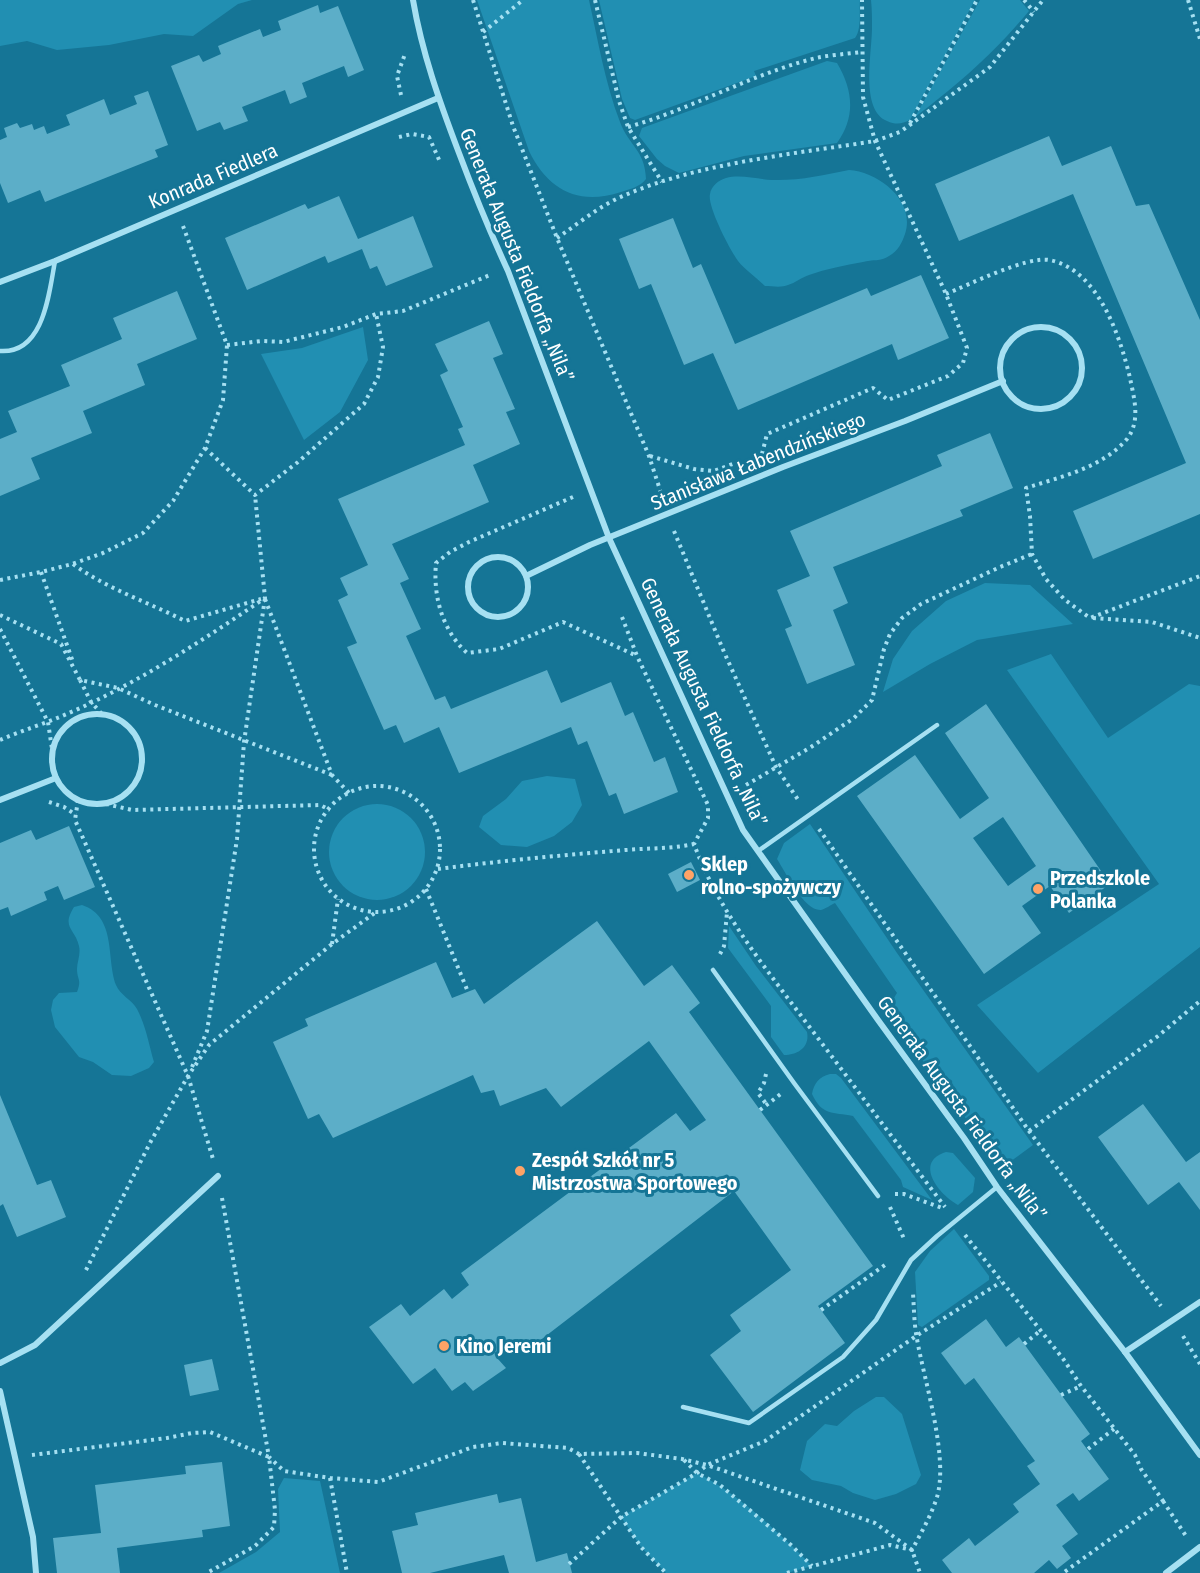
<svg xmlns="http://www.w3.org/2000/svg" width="1200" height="1573" font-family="'Fira Sans Condensed',sans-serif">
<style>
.green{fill:#218fb2}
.building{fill:#5caec8;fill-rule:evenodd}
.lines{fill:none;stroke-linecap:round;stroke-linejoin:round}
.path{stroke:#a6e0f2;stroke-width:4;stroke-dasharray:3 4.5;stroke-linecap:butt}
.service{stroke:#a6e0f2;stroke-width:4.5}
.minor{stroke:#a6e0f2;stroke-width:6}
.poi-dot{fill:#ffa366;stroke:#157596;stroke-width:2}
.labels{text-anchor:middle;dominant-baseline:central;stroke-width:6;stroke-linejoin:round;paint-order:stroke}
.street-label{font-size:20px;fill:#fff;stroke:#157596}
.poi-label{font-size:20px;font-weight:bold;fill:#fff;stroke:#157596;text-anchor:start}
</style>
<rect width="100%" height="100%" fill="#157596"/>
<g class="green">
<path d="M0 0H252L238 4 193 36 164 34 109 45 57 50 27 41 0 46Z"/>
<path d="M477 0H589C598 40 605 83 620 122 629 146 645 150 646 179 640 187 630 189 621 192 578 206 548 190 529 151Z"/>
<path d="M599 0H860C859 12 862 28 855 38L754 71 756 76 635 120 630 118 622 99Z"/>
<path d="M871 0H975L910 120C902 124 896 125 887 121 860 110 872 53 872 28 872 19 872 9 871 0Z"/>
<path d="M980 0H1020L1029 11C993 54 960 83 915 117Z"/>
<path d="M827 61 837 63C853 90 856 117 837 143L744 156 679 173 665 166 657 159 639 136 642 128Z"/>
<path d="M849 170C879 172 916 201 905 234 902 243 898 251 889 256 881 262 872 259 863 262 845 265 826 269 809 275 802 277 795 283 788 285 781 288 772 286 765 286 757 278 745 270 738 261 730 250 707 206 710 194 711 186 719 180 726 178 740 174 757 179 772 180 798 181 824 175 849 170Z"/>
<path d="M363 327 368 360 340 412 304 440 261 354 302 348Z"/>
<path d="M985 583 1030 585 1073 624 977 640 930 664 883 692 893 659 912 631 946 601Z"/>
<path d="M1051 654 1108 738 1189 684 1200 686V947L1038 1073 977 1005 1159 884 1007 670Z"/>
<path d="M547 776 575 779 582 805 572 822 554 836 527 847 501 845 479 827 483 816 506 799 522 781Z"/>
<circle cx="377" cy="852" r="48"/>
<path d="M810 824 897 953 1033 1145 1007 1164 997 1160 894 1023C889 1011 890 1003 897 993L835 903C831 905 825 909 821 910 804 911 786 873 777 859L784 843Z"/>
<path d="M82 905C117 917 106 958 116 985 120 995 132 1000 137 1009 146 1026 149 1045 154 1062L149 1068 131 1076 112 1075 93 1062 79 1057 55 1027 51 1010 53 1000 59 993 77 992C82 979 77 980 77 969 77 962 81 954 79 946 75 928 61 928 74 907Z"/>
<path d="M729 926 756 966 807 1032C810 1047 798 1055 784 1055L771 1037V1006L728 948Z"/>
<path d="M830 1074H836L841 1078 932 1200 903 1187 901 1180 853 1116C833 1112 822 1116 812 1094 814 1083 819 1077 830 1074Z"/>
<path d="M946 1152 953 1153 975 1178 973 1192 958 1205C939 1195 913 1162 946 1152Z"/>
<path d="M954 1229 989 1276V1280L922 1327 918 1325 915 1272 930 1251Z"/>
<path d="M876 1397H884L902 1414 921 1475 916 1484 896 1494 875 1500 853 1493 841 1486 812 1480 800 1470 807 1441 825 1424 837 1426 854 1411Z"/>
<path d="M697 1473C738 1493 780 1534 812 1566L787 1573H666L641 1547 621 1517Z"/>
<path d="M284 1478 320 1481 340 1573H219L256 1552 280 1532 278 1489Z"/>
</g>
<g class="building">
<path d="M318 5 320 13 338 6 364 70 348 77 344 66 302 83 307 97 290 104 285 90 242 107 248 121 224 130 220 122 197 131 171 66 199 55 203 62 221 54 218 46 260 29 263 37 281 30 278 21Z"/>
<path d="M148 91 168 145 155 150 158 157 45 202 40 190 8 203 0 183V140L7 137 4 128 17 123 20 128 32 124 34 130 44 126 47 134 70 125 66 115 104 99 110 115 137 104 134 96Z"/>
<path d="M1049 136 1062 166 1111 146 1136 206 1149 204 1200 320V514L1093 559 1073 511 1186 463 1073 194 959 241 935 184Z"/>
<path d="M339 196 358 239 413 216 433 267 386 286 377 266 370 269 362 249 328 263 325 256 247 290 225 238 305 204 308 209Z"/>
<path d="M673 218 693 268 701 264 735 344 867 288 871 296 921 275 949 338 898 360 892 344 738 410 713 353 684 365 651 284 639 289 619 239Z"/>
<path d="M177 291 197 339 137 364 145 385 83 411 92 433 31 458 40 479 0 496V439L17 432 8 411 70 386 61 365 122 339 113 318Z"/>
<path d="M489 321 503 354 493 358 515 409 506 412 520 444 473 465 489 502 392 544 409 579 400 583 421 629 406 636 435 700 445 696 451 709 547 670 561 703 611 682 625 716 633 712 654 762 665 757 678 792 624 814 616 793 609 796 587 741 578 745 571 727 459 773 439 727 404 743 396 725 384 730 347 647 357 643 338 600 348 595 340 578 368 565 338 499 465 445 458 429 463 427 440 375 448 371 435 344Z"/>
<path d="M990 433 1013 488 960 510 963 516 833 567 848 603 833 610 855 665 807 684 785 629 792 626 777 590 810 576 790 531 942 466 937 455Z"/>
<path d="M986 704 1110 884 1069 913 1050 886 1022 906 1041 933 984 974 857 796 915 755 960 819 989 798 945 733ZM1003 817 1036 866 1008 886 973 838Z"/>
<path d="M69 826 95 887 64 900 58 886 44 892 47 900 11 916 8 907 0 910V843L31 830 36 840Z"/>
<path d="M691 862 700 880 677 892 668 874Z"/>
<path d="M597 921 644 986 672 965 700 1003 689 1012 873 1266 818 1306 845 1343 753 1412 710 1355 741 1331 730 1315 791 1270 734 1191 525 1352 517 1345 498 1359 506 1368 473 1391 465 1382 452 1391 435 1368 413 1384 369 1327 401 1304 410 1316 444 1289 452 1299 469 1285 461 1273 676 1113 690 1131 706 1120 649 1041 561 1107 546 1088 500 1106 494 1090 481 1093 473 1075 333 1138 319 1114 308 1119 273 1042 308 1026 305 1019 436 962 452 998 475 989 484 1004Z"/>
<path d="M0 1095 37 1185 51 1180 66 1217 17 1237 3 1204 0 1206Z"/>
<path d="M1143 1104 1186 1162 1200 1152V1210L1179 1182 1148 1205 1098 1137Z"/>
<path d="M986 1319 1006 1347 1019 1337 1090 1434 1081 1441 1109 1479 1079 1501 1073 1493 1056 1505 1078 1534 1062 1546 1071 1558 1057 1569 1049 1560 1034 1573H952L942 1560 969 1538 975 1546 1019 1512 1013 1504 1040 1484 1027 1466 1035 1461 974 1378 965 1385 941 1353Z"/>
<path d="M212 1359 219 1390 190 1396 184 1365Z"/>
<path d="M222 1462 230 1526 202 1530 203 1537 117 1548 120 1573H57L53 1538 101 1533 95 1485 186 1474 185 1466Z"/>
<path d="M497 1494 499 1503 521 1498 536 1562 567 1553 572 1573H509L504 1555 430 1573H402L392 1531 418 1525 415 1513Z"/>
</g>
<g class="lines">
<g class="path">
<path d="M473 0 513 126 557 238 649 456 662 496"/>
<path d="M595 0 619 101 628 127 662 182"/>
<path d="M1024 0 1034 12"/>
<path d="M1188 0 1200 39"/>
<path d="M483 32 523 0"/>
<path d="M401 95 397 76 405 54"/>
<path d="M910 123 977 0"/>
<path d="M628 127C692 109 751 74 816 58 830 55 846 54 862 52"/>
<path d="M399 137 412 134 429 137 440 162"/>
<path d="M557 238C578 224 599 206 623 196 698 163 794 154 875 141L900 132 990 67 1043 0"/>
<path d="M946 294C968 285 1027 256 1049 260 1098 269 1120 336 1130 378 1134 398 1141 421 1127 439 1102 468 1060 477 1026 488L1030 516 1032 554 1046 579 1065 600 1090 618 1200 576"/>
<path d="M227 345 262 341 283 342 343 327 376 314 403 311 490 275"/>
<path d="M205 448 255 495 298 462 364 404 378 377 383 347 376 314"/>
<path d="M762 454 767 434 873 388 888 400 948 376 963 363 967 348 946 294 875 141 863 97 862 0"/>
<path d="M650 456 694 469 714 471 738 462"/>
<path d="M573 497 469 542 450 552 436 563C433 596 442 630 467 653L499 649 563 622 637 656"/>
<path d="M674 531 724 652 776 767 799 801"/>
<path d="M73 564C107 589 148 602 185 621L261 599"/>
<path d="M41 572 73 662"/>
<path d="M0 580 41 572 72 564 103 553 143 533 173 501 205 448 223 400 227 345 183 226"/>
<path d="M265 599 332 775 350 794"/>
<path d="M0 615 61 644 80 680 118 688 155 705 332 775"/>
<path d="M622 617 637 656 708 805V818L694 844C718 910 764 966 805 1021 852 1083 898 1145 945 1207"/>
<path d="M1093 618 1152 622 1200 638"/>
<path d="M0 629 48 722 52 749"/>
<path d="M80 680 91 702 101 713"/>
<path d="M0 740C23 730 47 723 69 713 138 683 203 640 265 598L255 495"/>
<path d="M746 785 811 747 854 718 872 700 884 649 890 634 902 618 921 604 1000 567 1032 554"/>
<circle cx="377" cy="849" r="63"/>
<path d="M78 800 75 820 188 1076 213 1159"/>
<path d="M49 802 64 807 76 815"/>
<path d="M106 804 132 810 320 805 330 810"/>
<path d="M819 829 1029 1131 1161 1306"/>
<path d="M438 869C500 861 563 855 626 850 649 848 671 849 694 844"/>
<path d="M426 889 468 992"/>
<path d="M332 944 338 899"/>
<path d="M720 954 724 946 727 912"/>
<path d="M192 1067 207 1031 237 839 244 742 265 598"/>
<path d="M766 1074 764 1083 758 1093 767 1105"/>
<path d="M760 1110 782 1093"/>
<path d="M1029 1131 1158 1036 1200 1001"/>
<path d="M895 1194H904L942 1208"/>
<path d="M222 1198 269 1457 284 1471 330 1478 378 1482 473 1447 502 1443 568 1448 579 1454 637 1453 682 1459 707 1465 875 1523 912 1550 920 1573"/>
<path d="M890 1207 905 1241"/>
<path d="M965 1235 1064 1360 1081 1386 1135 1455 1141 1469 1163 1501 1063 1573"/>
<path d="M86 1270 151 1141 188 1076 209 1045 332 944 376 912"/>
<path d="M821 1310 885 1265H889"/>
<path d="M1183 1336 1200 1364"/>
<path d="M1024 1344 1040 1331"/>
<path d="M1061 1395 1081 1386"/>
<path d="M1088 1449 1114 1429"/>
<path d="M579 1454 641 1547 666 1573"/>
<path d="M32 1455 167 1438 192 1433 210 1432 269 1457 275 1510 274 1527 255 1546 207 1573"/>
<path d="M684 1460 697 1473 720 1485 791 1545 812 1566"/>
<path d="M330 1478 347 1573"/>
<path d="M1163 1501 1186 1536"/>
<path d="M569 1564 621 1517 697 1473 707 1465 765 1441 916 1336 1001 1282"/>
<path d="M787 1573 890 1545 912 1550C921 1533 931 1516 937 1497 949 1457 924 1380 917 1339 914 1324 914 1308 913 1293"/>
</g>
<g class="service">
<path d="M0 351C44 354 49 293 55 261"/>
<path d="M758 851 937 725"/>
<path d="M713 970 794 1083 878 1196"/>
<path d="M683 1407 749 1423 843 1357 876 1320 911 1260 937 1236 997 1187"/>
</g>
<g class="minor">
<path d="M413 0C422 53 440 103 459 153 474 193 490 232 508 271L609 538 743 830 878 1020 964 1138 997 1187 1125 1352 1200 1455"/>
<path d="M0 282 55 261 438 98"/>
<circle cx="1041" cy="368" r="41"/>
<circle cx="498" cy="587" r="30"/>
<path d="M526 576 590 545 783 467 905 421 1003 381"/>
<circle cx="97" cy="759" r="45"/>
<path d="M0 800 56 778"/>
<path d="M1125 1352 1200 1302"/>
<path d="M0 1363 35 1345 218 1176"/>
<path d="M0 1391 33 1537 36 1573"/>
<path d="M1166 1573 1200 1547"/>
</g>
</g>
<g class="poi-dot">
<circle cx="689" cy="875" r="6"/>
<circle cx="1038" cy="889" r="6"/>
<circle cx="520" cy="1171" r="6"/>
<circle cx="444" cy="1346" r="6"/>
</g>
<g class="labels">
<g class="street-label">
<text transform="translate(213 176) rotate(-23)">Konrada Fiedlera</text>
<text transform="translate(517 255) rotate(68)">Generała Augusta Fieldorfa „Nila”</text>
<text transform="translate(758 461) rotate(-22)">Stanisława Łabendzińskiego</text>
<text transform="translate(704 702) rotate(65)">Generała Augusta Fieldorfa „Nila”</text>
<text transform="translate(962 1108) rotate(54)">Generała Augusta Fieldorfa „Nila”</text>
</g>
<g class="poi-label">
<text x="701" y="864">Sklep<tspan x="701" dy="23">rolno-spożywczy</tspan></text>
<text x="1050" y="878">Przedszkole<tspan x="1050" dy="23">Polanka</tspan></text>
<text x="532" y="1160">Zespół Szkół nr 5<tspan x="532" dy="23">Mistrzostwa Sportowego</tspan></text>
<text x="456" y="1346">Kino Jeremi</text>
</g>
</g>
</svg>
